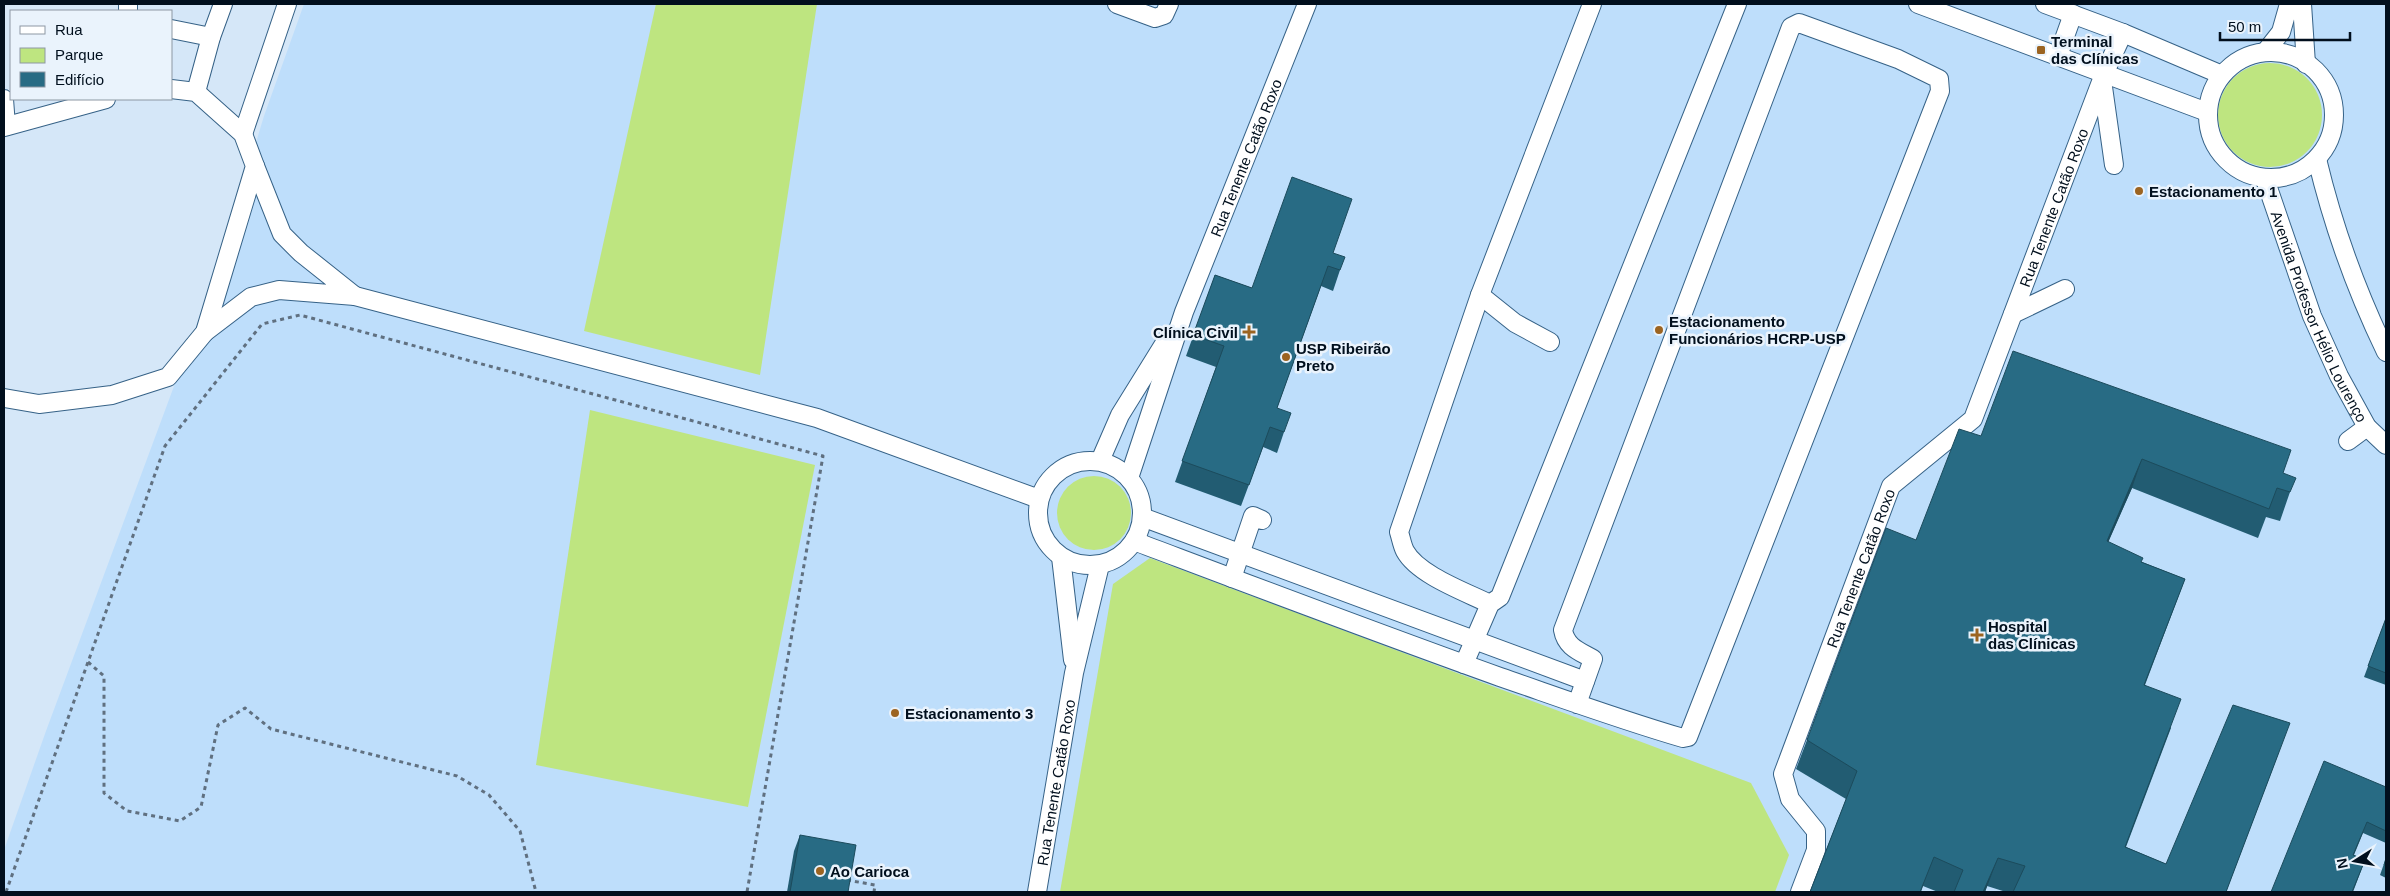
<svg xmlns="http://www.w3.org/2000/svg" width="2390" height="896" font-family="Helvetica,sans-serif">
<style>
.built{fill:#bedefb}
.green{fill:#bee580}
.lines{fill:none;stroke-linecap:round;stroke-linejoin:round}
.minor-casing{stroke:#366287;stroke-width:20}
.path{stroke:#607080;stroke-width:3;stroke-dasharray:4 4;stroke-linecap:butt}
.minor{stroke:#fff;stroke-width:18}
.wall{fill:#225c72}
.shaded-wall{fill:#1c4b5c}
.building{fill:#286b84;stroke:#1c4b5c}
.poi-dot{fill:#9c6421;stroke:#eaf3fc;stroke-width:2}
.labels{text-anchor:middle;dominant-baseline:central;stroke-width:5;stroke-linejoin:round;paint-order:stroke}
.poi-label{font-size:15px;font-weight:bold;fill:#010f1d;stroke:#eaf3fc;text-anchor:start}
.street-label{font-size:15px;fill:#010f1d;stroke:#eaf3fc}
</style>
<rect width="100%" height="100%" fill="#d5e7f8"/>
<path class="built" d="M304 4H2386V892H4V850L46 731 219 265 264 116Z"/>
<g class="green">
<path d="M656 4H817L760 375 584 331Z"/>
<circle cx="2270" cy="115" r="52"/>
<path d="M590 410 815 465 748 807 536 765Z"/>
<circle cx="1094" cy="513" r="37"/>
<path d="M1150 558 1751 783 1789 855 1775 892H1060L1113 584Z"/>
</g>
<g class="lines">
<defs>
<g id="minor">
<path d="M128 4V11"/>
<path d="M1117 4 1155 18 1164 15 1169 4"/>
<path d="M1918 4 2207 112"/>
<path d="M2045 4 2123 33 2222 75"/>
<path d="M2302 4 2306 64"/>
<path d="M171 29 211 37"/>
<path d="M2266 51 2281 32 2289 4"/>
<circle cx="2271" cy="115" r="63"/>
<path d="M2058 56 2073 14"/>
<path d="M2102 80 2114 165"/>
<path d="M196 92 211 37 223 4"/>
<path d="M4 99 6 126"/>
<path d="M4 127 106 99"/>
<path d="M243 134 287 4"/>
<path d="M2317 159C2333 226 2356 290 2386 352"/>
<path id="s1" d="M2265 179 2312 316 2339 376 2367 427 2386 445"/>
<path d="M1480 295 1515 323 1550 342"/>
<path d="M355 296 817 418 1039 499"/>
<path d="M2013 314 2065 289"/>
<path d="M205 332 251 297 279 290 355 296 301 253 282 234 255 166"/>
<path d="M4 398 39 404 112 395 168 377 205 332 255 166 243 134 196 92 171 89"/>
<path d="M2348 441 2367 427"/>
<circle cx="1090" cy="513" r="52"/>
<path d="M1100 461 1120 415 1169 336"/>
<path id="s2" d="M1129 478 1184 312 1307 4"/>
<path d="M1142 517 1585 681"/>
<path d="M1134 541C1256 587 1377 633 1500 677 1561 698 1621 720 1683 738L1688 737 1940 91 1939 79 1898 59 1799 23 1791 27 1563 630C1566 647 1579 651 1593 659L1577 704"/>
<path d="M1061 557 1073 660"/>
<path d="M1232 578 1253 516 1262 520"/>
<path d="M1490 604C1466 592 1418 575 1405 551 1402 545 1401 538 1399 532L1480 295 1592 4"/>
<path d="M1464 664 1490 604 1500 597 1737 4"/>
<path id="s3" d="M1037 892 1074 673 1100 565"/>
<path id="s4" d="M1800 892 1816 850V831L1790 799 1783 774 1891 486 1973 419 2104 74 2123 33"/>
</g>
</defs>
<use href="#minor" class="minor-casing"/>
<g class="path">
<path d="M88 662 104 676V793L127 811 180 821 201 807 218 725 245 708 271 729 457 776 489 795 520 831 536 892"/>
<path d="M847 880 875 885 874 892"/>
<path d="M6 892 165 446 262 324 300 315 823 456 747 892"/>
</g>
<use href="#minor" class="minor"/>
</g>
<g class="wall">
<path d="M1333 253 1340 270 1333 291 1321 286 1277 408 1284 432 1277 453 1263 447 1241 506 1175 482 1216 367 1186 356 1215 275 1252 288Z"/>
<path d="M1981 436 2283 473 2290 492 2280 521 2266 517 2258 538 2132 488 2108 542 2142 562 2185 579 2145 685 2171 728 2126 847 2166 864 2279 752 2226 892H2006L1987 886 1985 892H1938L1923 886 1921 892H1810L1846 799 1796 769 1807 740 1916 540Z"/>
<path d="M2386 618V685L2364 677Z"/>
<path d="M2386 787V843L2363 833 2354 855 2365 860 2353 892H2271Z"/>
<path d="M800 835 848 892H787L794 851Z"/>
<path d="M2386 858V878L2380 875Z"/>
</g>
<g class="shaded-wall">
<path d="M2142 459 2132 488 2096 570 2107 541Z"/>
<path d="M1998 858 1985 892H1983Z"/>
</g>
<g class="building">
<path d="M1292 177 1352 199 1333 253 1345 257 1340 270 1328 266 1277 408 1291 413 1284 432 1270 427 1249 485 1182 461 1224 346 1193 335 1215 275 1252 288Z"/>
<path d="M2013 351 2291 450 2283 473 2296 478 2290 492 2277 488 2269 509 2142 459 2107 541 2143 558 2141 562 2185 579 2144 685 2181 699 2125 847 2166 864 2233 705 2290 723 2226 892H2013L2025 866 1998 858 1983 892H1954L1963 870 1934 857 1920 892H1810L1857 771 1807 740 1886 528 1916 540 1959 429 1981 436Z"/>
<path d="M2386 618V673L2368 666Z"/>
<path d="M2324 761 2386 787V831L2367 822 2353 855 2365 860 2352 892H2271Z"/>
<path d="M800 835 856 845 848 892H790Z"/>
<path d="M2386 858V866L2384 865Z"/>
</g>
<g class="poi-dot">
<rect x="2036" y="45" width="10" height="10" rx="2.5"/>
<circle cx="2139" cy="191" r="5"/>
<circle cx="1659" cy="330" r="5"/>
<path d="M1246.5 324.5h5v5h5v5h-5v5h-5v-5h-5v-5h5z"/>
<circle cx="1286" cy="357" r="5"/>
<path d="M1974.5 627.5h5v5h5v5h-5v5h-5v-5h-5v-5h5z"/>
<circle cx="895" cy="713" r="5"/>
<circle cx="820" cy="871" r="5"/>
</g>
<g class="labels">
<g class="poi-label">
<text x="2051" y="41">Terminal<tspan x="2051" dy="17">das Clínicas</tspan></text>
<text x="2149" y="191">Estacionamento 1</text>
<text x="1669" y="321">Estacionamento<tspan x="1669" dy="17">Funcionários HCRP-USP</tspan></text>
<text x="1238" y="332" text-anchor="end">Clínica Civil</text>
<text x="1296" y="348">USP Ribeirão<tspan x="1296" dy="17">Preto</tspan></text>
<text x="1988" y="626">Hospital<tspan x="1988" dy="17">das Clínicas</tspan></text>
<text x="905" y="713">Estacionamento 3</text>
<text x="830" y="871">Ao Carioca</text>
</g>
<g class="street-label">
<text stroke="none"><textPath href="#s2" startOffset="341">Rua Tenente Catão Roxo</textPath></text>
<text stroke="none"><textPath href="#s4" startOffset="771">Rua Tenente Catão Roxo</textPath></text>
<text stroke="none"><textPath href="#s1" startOffset="148">Avenida Professor Hélio Lourenço</textPath></text>
<text stroke="none"><textPath href="#s4" startOffset="351">Rua Tenente Catão Roxo</textPath></text>
<text stroke="none"><textPath href="#s3" startOffset="111">Rua Tenente Catão Roxo</textPath></text>
</g>
</g>
<rect width="2390" height="896" fill="none" stroke="#010f1d" stroke-width="10"/>
<rect x="10" y="10" width="162" height="90" fill="#eaf3fc" stroke="#8d98a3"/>
<rect x="20" y="26" width="25" height="8" fill="#ffffff" stroke="#8d98a3"/>
<text x="55" y="35" font-size="15" fill="#010f1d">Rua</text>
<rect x="20" y="48" width="25" height="15" fill="#bee580" stroke="#8d98a3"/>
<text x="55" y="60" font-size="15" fill="#010f1d">Parque</text>
<rect x="20" y="72" width="25" height="15" fill="#286b84" stroke="#8d98a3"/>
<text x="55" y="85" font-size="15" fill="#010f1d">Edifício</text>
<g transform="translate(2355 861) rotate(259)" stroke="#eaf3fc" stroke-width="4" paint-order="stroke">
<path d="M0-4L9 19L0 12L-9 19Z" fill="#010f1d"/>
<text y="-8" font-size="14" font-weight="bold" text-anchor="middle" fill="#010f1d">N</text>
</g>
<path d="M2220 32v8h130v-8" fill="none" stroke="#010f1d" stroke-width="2.5"/>
<text x="2228" y="32" font-size="15" fill="#010f1d" stroke="#eaf3fc" stroke-width="4" paint-order="stroke">50 m</text>
</svg>
